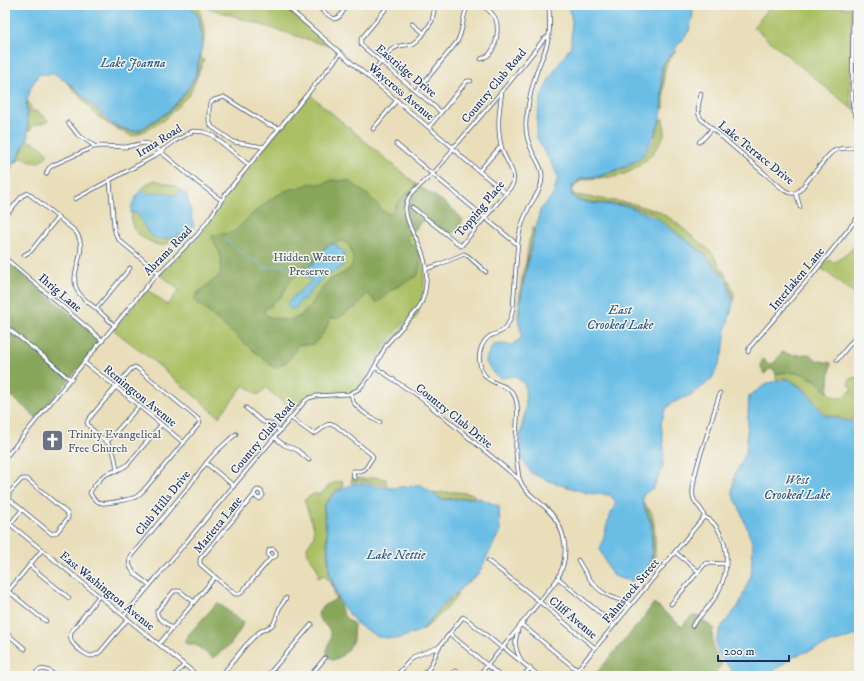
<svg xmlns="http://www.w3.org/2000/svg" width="864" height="681" font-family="'IM FELL DW Pica',serif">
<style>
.green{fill:#abc065;stroke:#637862}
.forest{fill:#88a65a;stroke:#526a5c;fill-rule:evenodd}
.water{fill:#6abee6;stroke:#4276a2}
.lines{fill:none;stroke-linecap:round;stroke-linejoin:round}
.stream{stroke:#6abee6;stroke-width:1}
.minor-casing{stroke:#3a496c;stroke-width:4.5}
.minor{stroke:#fff;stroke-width:3}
.labels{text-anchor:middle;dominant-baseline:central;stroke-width:3;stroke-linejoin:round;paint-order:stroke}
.street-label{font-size:12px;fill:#1b2f5e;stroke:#f6f6f2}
.park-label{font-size:12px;fill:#465a60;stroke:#f6f6f2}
.worship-label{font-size:12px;fill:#5b616d;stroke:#f6f6f2;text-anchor:start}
.water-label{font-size:13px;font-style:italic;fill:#335a87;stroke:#f6f6f2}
</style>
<rect width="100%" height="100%" fill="#f6f6f2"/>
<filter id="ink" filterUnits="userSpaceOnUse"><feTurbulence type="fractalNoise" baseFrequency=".025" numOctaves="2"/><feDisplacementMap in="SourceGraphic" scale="8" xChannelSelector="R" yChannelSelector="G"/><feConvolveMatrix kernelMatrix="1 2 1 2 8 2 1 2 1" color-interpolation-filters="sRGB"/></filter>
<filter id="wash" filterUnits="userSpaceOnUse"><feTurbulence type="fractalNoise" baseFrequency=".012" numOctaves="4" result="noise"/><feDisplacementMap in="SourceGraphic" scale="16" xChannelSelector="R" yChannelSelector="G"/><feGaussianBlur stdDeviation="0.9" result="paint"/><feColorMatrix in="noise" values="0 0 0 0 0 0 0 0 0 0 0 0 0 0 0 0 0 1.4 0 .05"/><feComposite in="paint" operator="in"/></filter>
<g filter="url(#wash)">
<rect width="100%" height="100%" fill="#e9deb9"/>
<g class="green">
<path d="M191 5H283L331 47 199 5C201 18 207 32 203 45L200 18Z"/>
<path d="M772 5H794L852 8 850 94 852 109 753 27Z"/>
<path d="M854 8 859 10V104L854 110Z"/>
<path d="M676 50 666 65 664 75V109L663 108 662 76 663 65Z"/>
<path d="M201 54V57L204 60 190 94 164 120 152 127 138 134 132 136 125 133 105 122 95 114 72 88 67 83 73 87 111 125 131 132 139 131 169 112 185 94 196 77Z"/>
<path d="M309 94 416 184 396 207C412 232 426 251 424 281 424 290 422 299 418 308 411 315 404 323 397 331 393 335 388 340 385 345 374 361 370 386 349 393 336 397 322 392 309 397L294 412 266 388 258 395 244 385 219 417 157 364 114 330 147 289 167 305 179 290 160 274 198 236 210 220 222 201Z"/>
<path d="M28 101 32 111 38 112 48 120 47 122C40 124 35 122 31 130L29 131 27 105Z"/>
<path d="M661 119H663C663 123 665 127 665 131 664 138 659 145 655 150 645 163 633 172 618 176 604 181 576 172 572 193L575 195 616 201 634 204 652 210H656L673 220 712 253 730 282 734 294V302L727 279 705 254 653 214 627 205 589 202 577 199 572 194 573 187 581 179 599 177 627 167 643 157 654 140Z"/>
<path d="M27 141C38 143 41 146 48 154 39 166 32 164 21 157L16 163Z"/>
<path d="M155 180 175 186 181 191C172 199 171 194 162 192 158 192 153 194 148 194L142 189 148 183Z"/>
<path d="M131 212C142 213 144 224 148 232L180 234 183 237 179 240 160 246C150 241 139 238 133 228 131 223 132 217 131 212Z"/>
<path d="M532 227 534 228V229L522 286 518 316 522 275 526 262 529 240 532 233Z"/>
<path d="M859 241V298L821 268 827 260 835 262 847 254Z"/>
<path d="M420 309 416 317 380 360 388 345Z"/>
<path d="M783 372 801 373 807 375 808 377C825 381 832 411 852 390L851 387 848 383C851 378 852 377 858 378L859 377V417L849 420 825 414 806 390 789 379 782 378 776 380V374Z"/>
<path d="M375 477 386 479V483L387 485 355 481 351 483 352 478 365 479Z"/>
<path d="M342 481 343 487 335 491 323 506 326 531 329 575 338 600 334 597V591L326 576H322L318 578C320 567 312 562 308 554 308 553 307 548 307 547L314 536V528L304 500 313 494H321C328 485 332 482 342 481Z"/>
<path d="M432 492C439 493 446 492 453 492 460 492 466 493 473 494L475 497 442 499Z"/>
<path d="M644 504C648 507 650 510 652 514 655 522 657 556 653 565 651 569 647 573 643 577L652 562 653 547 652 523Z"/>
<path d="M459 592C452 606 434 620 422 631L446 603Z"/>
</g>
<g class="forest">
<path d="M332 180 349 181 368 195 379 206 381 210 389 214 393 211 397 203 416 184 418 186C414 191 409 196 406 201 401 210 409 224 412 233L406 236 410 244 415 246C421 257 422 264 417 276L407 281 390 291 385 297 376 303 368 294C363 297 361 303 357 306 354 309 351 309 348 311 341 316 339 320 330 318 329 325 320 340 314 343 309 346 303 345 298 344 293 354 293 358 283 364 279 366 278 368 274 368L194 300 197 293 219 276C221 266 223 257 217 248 215 243 213 242 212 236 220 232 226 235 233 232 238 229 243 223 247 219 257 210 269 199 281 193 291 187 300 189 310 183 318 185 324 184 332 180ZM343 241C347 243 351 248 352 253 358 274 335 273 325 284 313 300 305 324 280 319 272 318 270 319 264 312V310L271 306 274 301 281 297 288 285 293 278 298 274 302 268 305 266H307L311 265C313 261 315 259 318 256 328 244 326 244 343 241Z"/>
<path d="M420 187C435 196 452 206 463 220L459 228 450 236 424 218 414 231C409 221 403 207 411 197 414 193 417 190 420 187Z"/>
<path d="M5 257 12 266 102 340 37 418 5 391Z"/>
<path d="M782 352 793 355 807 354 811 355 817 360 831 363 828 393 813 378 808 377 806 375C797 372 785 372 776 374L774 370 769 369 765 374C760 369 760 364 763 358L765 360 767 364 769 365 775 362Z"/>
<path d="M336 598C344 608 339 616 354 624L353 640 348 650 338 659 332 660 328 656C327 654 327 652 327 650 327 645 332 640 331 635 330 625 311 619 321 608 325 603 332 603 336 598Z"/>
<path d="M217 603 222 606 243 623 239 632 230 645 213 658 194 644H187L184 642 188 635Z"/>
<path d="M654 603 682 627C686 621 689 615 698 616L700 619 715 629 712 632C713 644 713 655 722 664L713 676H594L640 622Z"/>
</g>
<g class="water">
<path d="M5 5H189L199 18 202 47 195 76 184 94 169 111 139 130 131 131 112 124 74 87 55 74H39L31 87 26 105 28 138 5 182Z"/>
<path d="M568 5H692L693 15 689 31 662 65 661 77 662 112 655 134 642 156 627 166 599 176 581 178 572 186 571 194 577 200 588 203 627 206 654 217 704 254 726 280 733 304 726 329 724 347 719 365 711 380 693 394 670 404 665 411 661 423 664 447 663 467 654 487 643 495V504L651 523 652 547 651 562 642 577 631 581 622 579 612 575 600 550 608 521 616 502 610 495 587 493 549 481 531 473 521 457 520 437 526 407 525 385 515 376 500 378 493 373 486 362 487 356 493 345 502 344 512 345 522 337 518 318 523 286 533 240 540 210 553 195 558 177 552 164 544 152 536 136 537 118 541 97 551 76 571 46 572 21Z"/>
<path d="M142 189 148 194C153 194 158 192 162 192 171 194 172 199 181 191L187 195 194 226 183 237 180 234C170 240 154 242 147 231 142 223 142 214 131 212 131 203 137 195 142 189Z"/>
<path d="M333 244H336L338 248 344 251C343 257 345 262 342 266 338 272 331 271 326 275 318 281 311 291 305 299L300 300 296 308 291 309C288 307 287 304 289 301 294 297 297 293 302 289 304 287 307 285 310 283L311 278 307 279V276L304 275V273L302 272 307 267 312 265C317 257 324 247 333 244Z"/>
<path d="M789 379 805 391 824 415 849 422 859 419V634L856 635 794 656 769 674 762 676H743L734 673 718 654 716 641 722 626 739 605 751 575 753 545 741 512 732 492 735 474 746 453 749 396 768 383Z"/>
<path d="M355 483 392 488 421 485 442 500 479 498 499 506 500 531 479 573 445 602 422 630 398 639 378 637 357 624 341 604 330 575 327 531 324 506 336 492Z"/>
</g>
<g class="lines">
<path class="stream" d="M224 240C231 242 244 254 249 259L259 262 263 267 268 268 281 265 285 266 292 270 302 272"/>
</g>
</g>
<g filter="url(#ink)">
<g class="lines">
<defs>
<g id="minor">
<path d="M285 5 352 63 451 146 463 158 506 193"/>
<path d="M316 5 325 13 334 19C341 18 343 12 345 6"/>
<path d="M389 5 361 39V45L441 112"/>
<path d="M853 5 852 100 854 112 859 124"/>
<path d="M294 12 300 5"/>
<path d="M413 24 424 33"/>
<path d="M481 59C485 57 489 56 491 52 497 45 500 24 494 16 491 12 486 8 482 5"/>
<path d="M368 77 391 50 399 46 413 44 417 41 422 36 432 21 435 5"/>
<path d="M417 91 457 42C464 30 462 16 468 5"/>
<path d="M701 93C700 102 695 110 701 119L784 190C789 193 793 195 799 191L828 156C839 144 846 151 859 146"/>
<path d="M853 110 859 106"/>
<path d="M68 123 71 126 78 135 96 147"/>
<path d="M429 127 467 81H471"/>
<path d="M373 129 397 100"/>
<path d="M699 142 704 138 712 129"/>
<path d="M396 144 518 245"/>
<path d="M264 147 234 142 212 127 209 121V109L210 103 214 100 224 97 267 124 279 128"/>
<path d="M452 147 457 144 508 84 544 39 549 36"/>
<path d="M479 171 501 146"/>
<path d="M46 174 49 168 53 165 94 147 100 146 126 147 144 143 149 144 155 147 197 182 221 200"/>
<path d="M110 180 114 228 116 235 119 240 159 273"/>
<path d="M796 193 800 207"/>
<path d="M75 199 153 157 175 141 193 131 204 132 212 135 249 165"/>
<path d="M412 207 461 246 511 187C519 176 507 163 503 152 496 132 499 111 502 91"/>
<path d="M8 213 22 196 28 193 75 231C91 251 68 271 77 290 81 298 90 304 97 309 103 315 109 320 115 326"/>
<path d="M24 255 31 251 58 217"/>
<path d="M5 258 103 341"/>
<path d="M426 269 438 265 464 254 468 256 486 272"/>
<path d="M96 309 130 268"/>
<path d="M5 326 48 360 67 377 72 379"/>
<path d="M748 352 749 348 812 275 859 216"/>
<path d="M837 360 859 333"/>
<path d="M85 363 116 387 184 443"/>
<path d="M375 367 422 399 520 480"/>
<path d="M351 394C352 397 352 400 354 403 358 409 373 420 380 422"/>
<path d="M246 408 263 422 270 423 280 431"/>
<path d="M291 418 313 434C323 432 323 421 335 425L372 455 373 457 365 469 361 471H353L354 478"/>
<path d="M5 430 8 425V421"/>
<path d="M275 438 284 445 297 450 309 460"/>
<path d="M107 442 139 406"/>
<path d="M5 458 152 280 197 235 209 219 227 192 341 53"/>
<path d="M206 463 234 486"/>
<path d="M117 471C116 463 115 452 110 446 104 437 92 433 87 423L88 420 131 369 135 367 137 368 198 419 200 423 143 491C141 493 139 495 136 497 131 499 107 504 102 503 97 502 92 498 90 493 92 488 101 476 107 474 115 470 120 471 128 464L161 425"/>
<path d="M22 479H27L67 513 68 515V518L57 532 52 534 48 531 9 499V493Z"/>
<path d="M254 495 257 498 260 499 263 495 261 491 257 490 255 492 254 495 200 559V564L215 577 235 594H240L271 558 276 556V552L273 549 269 550 268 555 271 558"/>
<path d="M704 517C704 508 694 505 693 496 691 481 701 453 706 438 711 423 715 408 720 393"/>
<path d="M5 520 198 676"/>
<path d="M10 524 22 510"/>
<path d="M675 552 698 571"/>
<path d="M578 560C586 574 593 587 607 595 615 599 623 600 631 605"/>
<path d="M488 561 528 592 595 648"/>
<path d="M29 565 69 598"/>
<path d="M558 578 614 625"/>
<path d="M150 585C140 578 124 569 131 556L190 485C198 474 205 463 215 453 222 446 229 440 236 434"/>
<path d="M8 591 40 617 46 621"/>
<path d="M5 595 42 550"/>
<path d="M99 596 71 632C70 636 70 638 72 642 75 647 85 655 91 656 95 656 97 654 100 652L128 619"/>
<path d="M671 604 705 564 708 563 726 564"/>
<path d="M124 616 305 401 309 398 316 396 349 394 359 389 369 377 387 344 419 308C430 287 428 261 417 240 412 230 404 217 406 205 407 195 418 188 425 181 433 174 448 158 453 148"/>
<path d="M521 624 577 670"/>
<path d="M692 626C699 617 707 609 714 599 726 581 731 555 721 535 717 527 713 520 704 517"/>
<path d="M172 628 159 618 157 614V611L174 591H180L194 602"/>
<path d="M518 630C514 643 515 649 521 660"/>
<path d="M5 632 25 649"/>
<path d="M450 634 500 676"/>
<path d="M159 644 215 577"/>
<path d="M503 647 539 676"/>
<path d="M859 661 858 666 859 670"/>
<path d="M33 676C41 665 47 669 56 676"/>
<path d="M174 676 184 665"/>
<path d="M221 676 246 645 259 632 271 626 274 623 279 609 286 598"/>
<path d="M267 676 312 624"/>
<path d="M310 676 325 658"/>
<path d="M359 676 363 675"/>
<path d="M396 676 413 657 439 647"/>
<path d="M423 676 430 667 439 647 463 617 469 621 502 648"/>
<path d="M448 676 455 671 458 672 463 676"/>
<path d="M478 676 503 647 556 581C571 557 567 528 546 508 537 499 522 491 519 477 517 465 515 451 516 439 516 427 520 408 515 397 509 381 484 388 480 364 478 354 481 342 490 336 494 334 499 333 502 331 509 326 512 315 513 308 514 294 515 280 516 266 517 255 517 243 520 231 522 223 525 215 529 207 535 197 543 187 542 175 542 168 537 161 534 155 527 142 524 128 527 114 529 99 533 82 538 68 542 58 546 50 548 40 551 29 549 17 549 5"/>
<path d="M523 676 530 668"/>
<path d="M572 676 704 517"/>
</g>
</defs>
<use href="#minor" class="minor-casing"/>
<use href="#minor" class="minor"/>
</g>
</g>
<defs>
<symbol id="church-square" viewBox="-11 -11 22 22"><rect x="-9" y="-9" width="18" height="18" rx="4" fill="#6b7280" stroke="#f6f6f2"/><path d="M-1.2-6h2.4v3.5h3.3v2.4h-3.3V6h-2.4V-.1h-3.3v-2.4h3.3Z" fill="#fff"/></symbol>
</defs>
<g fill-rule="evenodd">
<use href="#church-square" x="40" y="428" width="25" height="25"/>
</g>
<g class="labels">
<g class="street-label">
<text transform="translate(406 71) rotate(40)">Eastridge Drive</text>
<text transform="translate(494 86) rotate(-50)">Country Club Road</text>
<text transform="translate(401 92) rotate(40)">Waycross Avenue</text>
<text transform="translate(159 141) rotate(-32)">Irma Road</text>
<text transform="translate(756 153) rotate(39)">Lake Terrace Drive</text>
<text transform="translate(480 209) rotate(-50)">Topping Place</text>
<text transform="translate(168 251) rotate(-46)">Abrams Road</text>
<text transform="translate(797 279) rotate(-50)">Interlaken Lane</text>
<text transform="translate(60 293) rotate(40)">Ihrig Lane</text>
<text transform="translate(140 396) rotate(39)">Remington Avenue</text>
<text transform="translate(454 416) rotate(39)">Country Club Drive</text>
<text transform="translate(263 437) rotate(-50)">Country Club Road</text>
<text transform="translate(163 503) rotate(-51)">Club Hills Drive</text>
<text transform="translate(218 525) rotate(-51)">Marietta Lane</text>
<text transform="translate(107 591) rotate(39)">East Washington Avenue</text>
<text transform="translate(631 591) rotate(-50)">Fahnstock Street</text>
<text transform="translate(573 618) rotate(40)">Cliff Avenue</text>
</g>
<g class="park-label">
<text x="309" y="257">Hidden Waters<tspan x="309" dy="14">Preserve</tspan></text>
</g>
<g class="worship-label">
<text x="68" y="434">Trinity Evangelical<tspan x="68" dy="14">Free Church</tspan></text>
</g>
<g class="water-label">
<text x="133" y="63">Lake Joanna</text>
<text x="620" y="310">East<tspan x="620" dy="15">Crooked Lake</tspan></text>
<text x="797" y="480">West<tspan x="797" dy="15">Crooked Lake</tspan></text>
<text x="396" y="555">Lake Nettie</text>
</g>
</g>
<rect width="864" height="681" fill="none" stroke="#f6f6f2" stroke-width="20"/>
<path d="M718 655v6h71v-6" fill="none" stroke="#1b2f5e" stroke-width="2"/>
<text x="724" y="655" font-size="12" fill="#1b2f5e" stroke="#f6f6f2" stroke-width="3" paint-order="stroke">200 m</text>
</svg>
